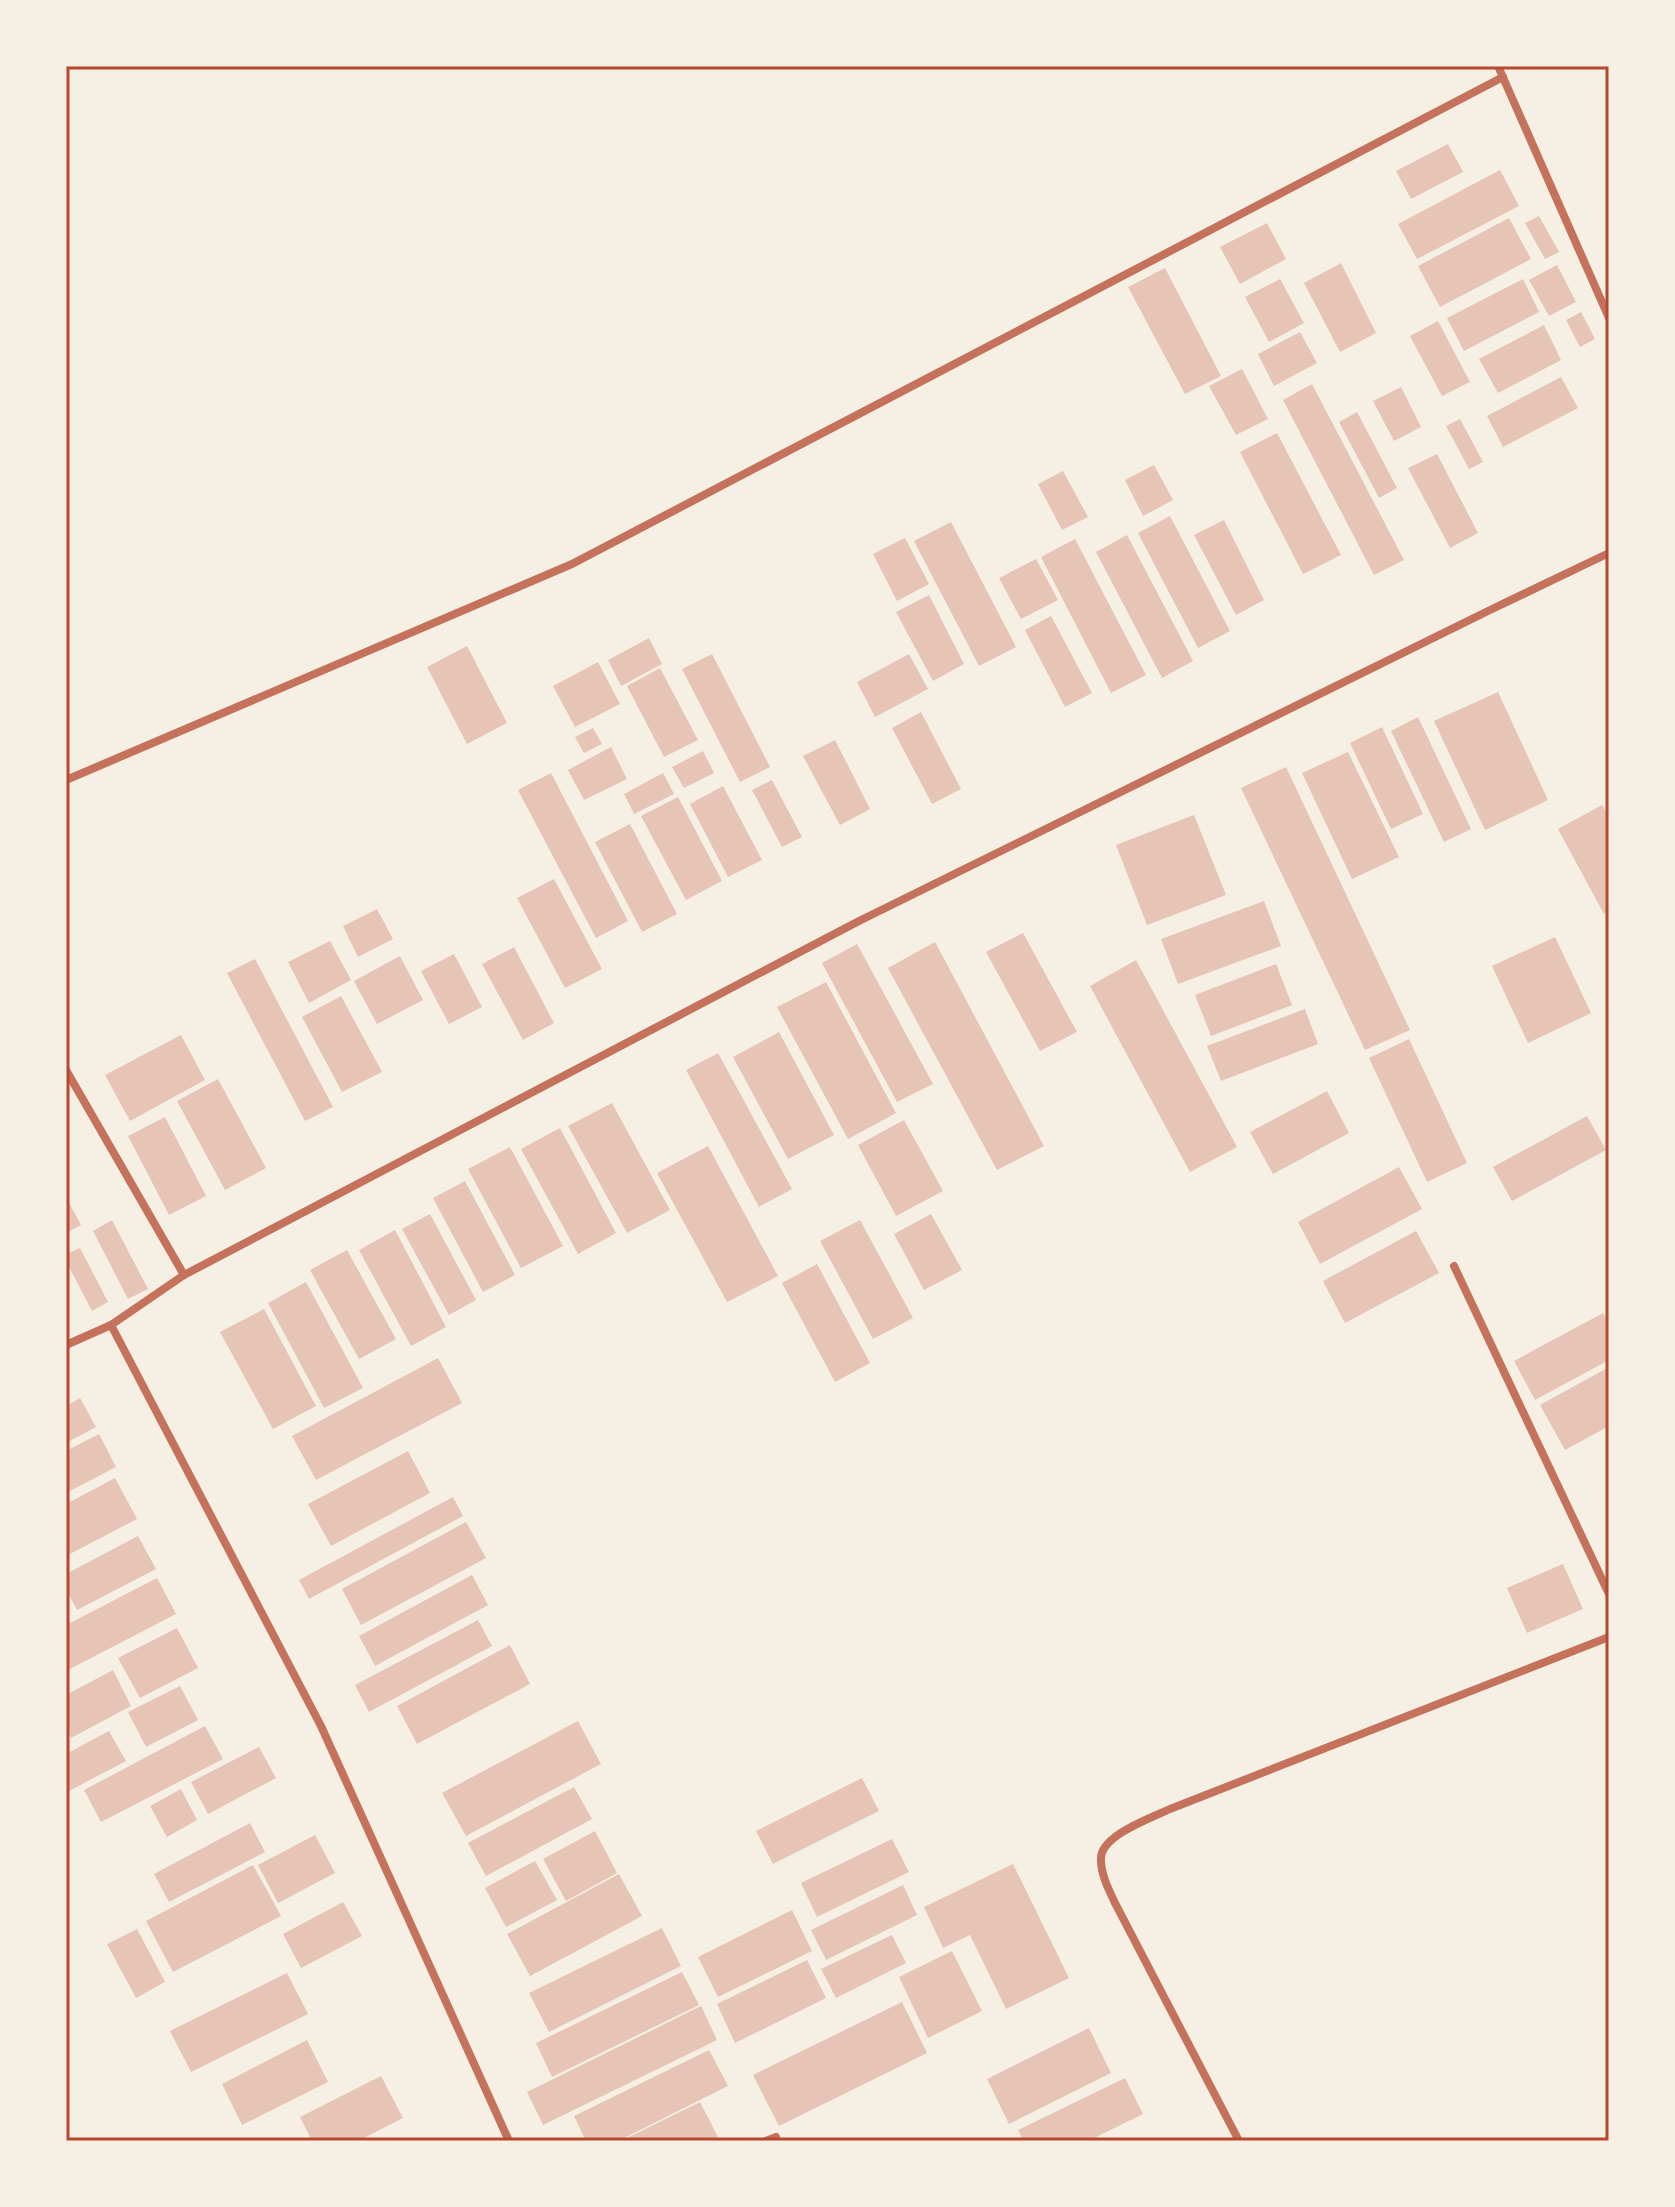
<svg xmlns="http://www.w3.org/2000/svg" width="1675" height="2207" font-family="Arial,sans-serif">
<style>
.building{fill:#e6c5b7}
.lines{fill:none;stroke-linecap:round;stroke-linejoin:round}
.minor{stroke:#c5725c;stroke-width:8}
.neatline{fill:none;stroke:#b5482f;stroke-width:3}
</style>
<rect width="100%" height="100%" fill="#f6efe4"/>
<g class="building">
<path d="M1448 144 1463 172 1411 199 1396 171Z"/>
<path d="M1500 170 1519 206 1417 259 1398 224Z"/>
<path d="M1539 216 1559 252 1545 259 1525 223Z"/>
<path d="M1509 218 1531 259 1440 307 1418 266Z"/>
<path d="M1267 223 1286 259 1240 284 1220 247Z"/>
<path d="M1341 263 1376 333 1340 352 1304 283Z"/>
<path d="M1557 265 1576 302 1549 316 1529 280Z"/>
<path d="M1165 268 1221 376 1185 394 1128 287Z"/>
<path d="M1280 279 1304 323 1269 342 1245 297Z"/>
<path d="M1523 279 1539 312 1464 351 1447 318Z"/>
<path d="M1581 312 1595 339 1580 347 1566 320Z"/>
<path d="M1438 321 1470 382 1442 396 1410 336Z"/>
<path d="M1544 325 1561 360 1498 393 1479 359Z"/>
<path d="M1300 332 1317 363 1274 386 1258 354Z"/>
<path d="M1242 369 1268 419 1236 435 1209 386Z"/>
<path d="M1561 377 1578 408 1503 447 1487 416Z"/>
<path d="M1312 384 1404 560 1374 575 1283 400Z"/>
<path d="M1401 387 1421 427 1394 441 1373 401Z"/>
<path d="M1357 412 1397 488 1379 498 1339 422Z"/>
<path d="M1460 419 1483 462 1469 469 1446 426Z"/>
<path d="M1277 433 1341 555 1303 574 1240 452Z"/>
<path d="M1437 454 1478 533 1450 548 1408 468Z"/>
<path d="M1154 465 1173 500 1143 516 1125 480Z"/>
<path d="M1063 471 1088 517 1062 530 1038 484Z"/>
<path d="M1170 516 1230 631 1198 648 1138 533Z"/>
<path d="M1224 520 1264 600 1236 615 1194 535Z"/>
<path d="M951 522 1016 647 979 666 914 541Z"/>
<path d="M1127 535 1193 661 1162 678 1096 552Z"/>
<path d="M905 538 929 584 897 601 873 554Z"/>
<path d="M1075 539 1146 675 1111 693 1041 557Z"/>
<path d="M1036 559 1058 600 1021 619 999 578Z"/>
<path d="M929 595 964 664 933 681 896 612Z"/>
<path d="M1051 616 1092 693 1065 707 1025 630Z"/>
<path d="M649 638 662 664 621 686 608 660Z"/>
<path d="M467 646 507 723 467 744 427 667Z"/>
<path d="M712 654 770 767 740 782 682 669Z"/>
<path d="M909 654 928 689 875 717 857 682Z"/>
<path d="M598 662 620 704 575 727 553 686Z"/>
<path d="M660 668 698 740 664 757 627 686Z"/>
<path d="M1498 692 1548 800 1485 830 1434 721Z"/>
<path d="M921 712 961 789 932 804 892 728Z"/>
<path d="M1418 717 1471 829 1444 842 1391 731Z"/>
<path d="M1382 727 1423 814 1391 829 1350 743Z"/>
<path d="M593 728 602 744 584 753 575 737Z"/>
<path d="M835 740 870 809 840 825 803 756Z"/>
<path d="M611 747 627 779 584 800 568 770Z"/>
<path d="M703 751 714 773 684 788 672 767Z"/>
<path d="M1348 752 1399 857 1352 879 1302 773Z"/>
<path d="M1286 767 1410 1030 1365 1050 1241 788Z"/>
<path d="M551 773 628 921 596 938 518 790Z"/>
<path d="M663 773 674 794 634 814 624 794Z"/>
<path d="M772 780 802 837 782 847 752 790Z"/>
<path d="M723 786 762 860 728 877 690 804Z"/>
<path d="M678 797 722 881 686 900 641 816Z"/>
<path d="M1602 805 1609 817V911L1604 914 1558 829Z"/>
<path d="M1194 815 1226 895 1147 925 1116 845Z"/>
<path d="M630 824 677 914 642 932 595 842Z"/>
<path d="M554 879 602 969 565 988 517 898Z"/>
<path d="M1264 901 1281 946 1178 984 1161 939Z"/>
<path d="M377 909 393 939 358 957 343 926Z"/>
<path d="M1023 933 1077 1032 1040 1051 986 952Z"/>
<path d="M1555 937 1591 1013 1528 1043 1492 966Z"/>
<path d="M330 941 351 980 309 1003 288 962Z"/>
<path d="M935 942 1044 1146 997 1170 888 968Z"/>
<path d="M857 944 933 1084 897 1102 822 963Z"/>
<path d="M514 947 554 1023 523 1040 482 964Z"/>
<path d="M454 954 482 1007 449 1024 421 971Z"/>
<path d="M400 956 423 1000 377 1024 354 981Z"/>
<path d="M255 959 333 1107 305 1121 227 973Z"/>
<path d="M1136 960 1237 1147 1190 1172 1090 986Z"/>
<path d="M1276 964 1292 1005 1211 1036 1195 995Z"/>
<path d="M826 982 896 1113 848 1139 777 1007Z"/>
<path d="M341 996 382 1072 342 1092 302 1017Z"/>
<path d="M1305 1009 1318 1044 1221 1081 1207 1046Z"/>
<path d="M779 1032 834 1135 788 1159 733 1057Z"/>
<path d="M181 1035 205 1080 130 1121 105 1075Z"/>
<path d="M1409 1039 1467 1163 1427 1182 1369 1058Z"/>
<path d="M718 1053 792 1189 759 1207 686 1070Z"/>
<path d="M218 1079 266 1168 225 1190 177 1101Z"/>
<path d="M1327 1091 1349 1133 1273 1174 1250 1132Z"/>
<path d="M612 1103 670 1210 627 1233 568 1126Z"/>
<path d="M1587 1116 1606 1150 1512 1201 1493 1167Z"/>
<path d="M165 1117 206 1196 169 1215 128 1136Z"/>
<path d="M904 1120 943 1191 896 1216 858 1145Z"/>
<path d="M560 1128 616 1233 578 1254 521 1149Z"/>
<path d="M708 1146 778 1276 727 1302 657 1173Z"/>
<path d="M510 1147 563 1246 521 1268 468 1169Z"/>
<path d="M1399 1167 1422 1209 1320 1264 1298 1222Z"/>
<path d="M465 1181 515 1275 483 1292 433 1198Z"/>
<path d="M66 1197 81 1225 66 1233Z"/>
<path d="M430 1214 476 1300 449 1315 402 1229Z"/>
<path d="M931 1214 962 1270 924 1290 894 1234Z"/>
<path d="M112 1220 148 1289 128 1299 93 1231Z"/>
<path d="M860 1220 913 1318 873 1339 820 1241Z"/>
<path d="M395 1230 446 1327 411 1346 359 1250Z"/>
<path d="M1416 1231 1439 1273 1345 1323 1323 1281Z"/>
<path d="M80 1248 108 1302 92 1311 66 1261V1254Z"/>
<path d="M347 1250 396 1339 359 1359 310 1270Z"/>
<path d="M817 1264 870 1363 835 1382 782 1283Z"/>
<path d="M306 1282 363 1388 324 1408 268 1303Z"/>
<path d="M264 1309 316 1406 273 1429 220 1332Z"/>
<path d="M1603 1313 1609 1323V1360L1535 1400 1514 1361Z"/>
<path d="M438 1358 462 1403 316 1480 292 1436Z"/>
<path d="M1609 1367V1426L1565 1450 1540 1405Z"/>
<path d="M80 1398 96 1427 66 1443V1406Z"/>
<path d="M99 1434 116 1467 66 1493V1451Z"/>
<path d="M408 1451 430 1493 331 1546 308 1504Z"/>
<path d="M115 1478 137 1519 66 1556V1504Z"/>
<path d="M453 1497 463 1516 309 1599 299 1580Z"/>
<path d="M466 1522 486 1558 361 1625 342 1589Z"/>
<path d="M138 1536 156 1569 77 1610 66 1589V1574Z"/>
<path d="M1563 1564 1583 1609 1527 1633 1507 1588Z"/>
<path d="M472 1575 488 1605 375 1666 359 1636Z"/>
<path d="M157 1578 176 1614 66 1671V1625Z"/>
<path d="M478 1620 492 1646 369 1712 355 1685Z"/>
<path d="M177 1628 198 1668 140 1698 118 1658Z"/>
<path d="M510 1645 530 1684 417 1744 397 1706Z"/>
<path d="M113 1670 131 1706 71 1738 66 1728V1695Z"/>
<path d="M180 1686 198 1720 146 1747 128 1712Z"/>
<path d="M578 1721 601 1764 466 1836 442 1793Z"/>
<path d="M205 1726 223 1759 101 1822 84 1790Z"/>
<path d="M109 1731 126 1761 69 1791 66 1785V1754Z"/>
<path d="M259 1747 276 1778 208 1814 191 1782Z"/>
<path d="M862 1778 879 1811 773 1864 756 1831Z"/>
<path d="M574 1787 592 1819 486 1876 468 1843Z"/>
<path d="M181 1789 197 1820 167 1837 150 1806Z"/>
<path d="M250 1823 265 1852 169 1902 154 1874Z"/>
<path d="M595 1831 617 1873 566 1901 543 1859Z"/>
<path d="M315 1835 335 1873 278 1903 258 1865Z"/>
<path d="M892 1839 909 1872 817 1917 801 1883Z"/>
<path d="M535 1861 557 1900 506 1927 485 1888Z"/>
<path d="M1013 1864 1069 1978 1006 2009 970 1935 943 1948 924 1907Z"/>
<path d="M253 1865 281 1916 173 1972 146 1921Z"/>
<path d="M619 1874 642 1916 530 1976 507 1934Z"/>
<path d="M903 1885 917 1915 826 1960 811 1930Z"/>
<path d="M343 1902 362 1936 301 1968 283 1934Z"/>
<path d="M792 1910 812 1951 718 1997 698 1957Z"/>
<path d="M662 1928 681 1966 549 2032 529 1993Z"/>
<path d="M137 1929 165 1982 136 1998 107 1944Z"/>
<path d="M892 1935 906 1963 836 1998 821 1969Z"/>
<path d="M952 1951 982 2011 928 2038 899 1977Z"/>
<path d="M807 1960 826 1998 735 2043 717 2004Z"/>
<path d="M682 1972 699 2005 552 2077 536 2043Z"/>
<path d="M287 1973 308 2014 191 2072 170 2031Z"/>
<path d="M902 2002 927 2053 779 2126 753 2075Z"/>
<path d="M701 2006 717 2040 543 2125 527 2092Z"/>
<path d="M1089 2028 1111 2073 1009 2124 987 2079Z"/>
<path d="M307 2040 328 2082 242 2125 222 2084Z"/>
<path d="M709 2050 728 2086 618 2141H586L574 2116Z"/>
<path d="M381 2076 403 2118 358 2141H312L300 2117Z"/>
<path d="M1125 2078 1143 2114 1088 2141H1024L1018 2130Z"/>
<path d="M700 2102 720 2141H621Z"/>
</g>
<g class="lines">
<g class="minor">
<path d="M1498 66 1609 318"/>
<path d="M66 780 572 564 1503 77"/>
<path d="M66 1070 184 1275"/>
<path d="M1454 1266 1609 1594"/>
<path d="M111 1325 321 1726 509 2141"/>
<path d="M66 1345 111 1325 184 1275 859 921 1488 611 1609 553"/>
<path d="M766 2141 776 2137"/>
<path d="M1239 2141 1115 1903C1109 1890 1101 1875 1101 1860 1099 1836 1151 1818 1170 1809L1609 1637"/>
</g>
</g>
<rect width="1675" height="2207" fill="none" stroke="#f6efe4" stroke-width="136"/>
<rect x="68" y="68" width="1539" height="2071" class="neatline"/>
</svg>
